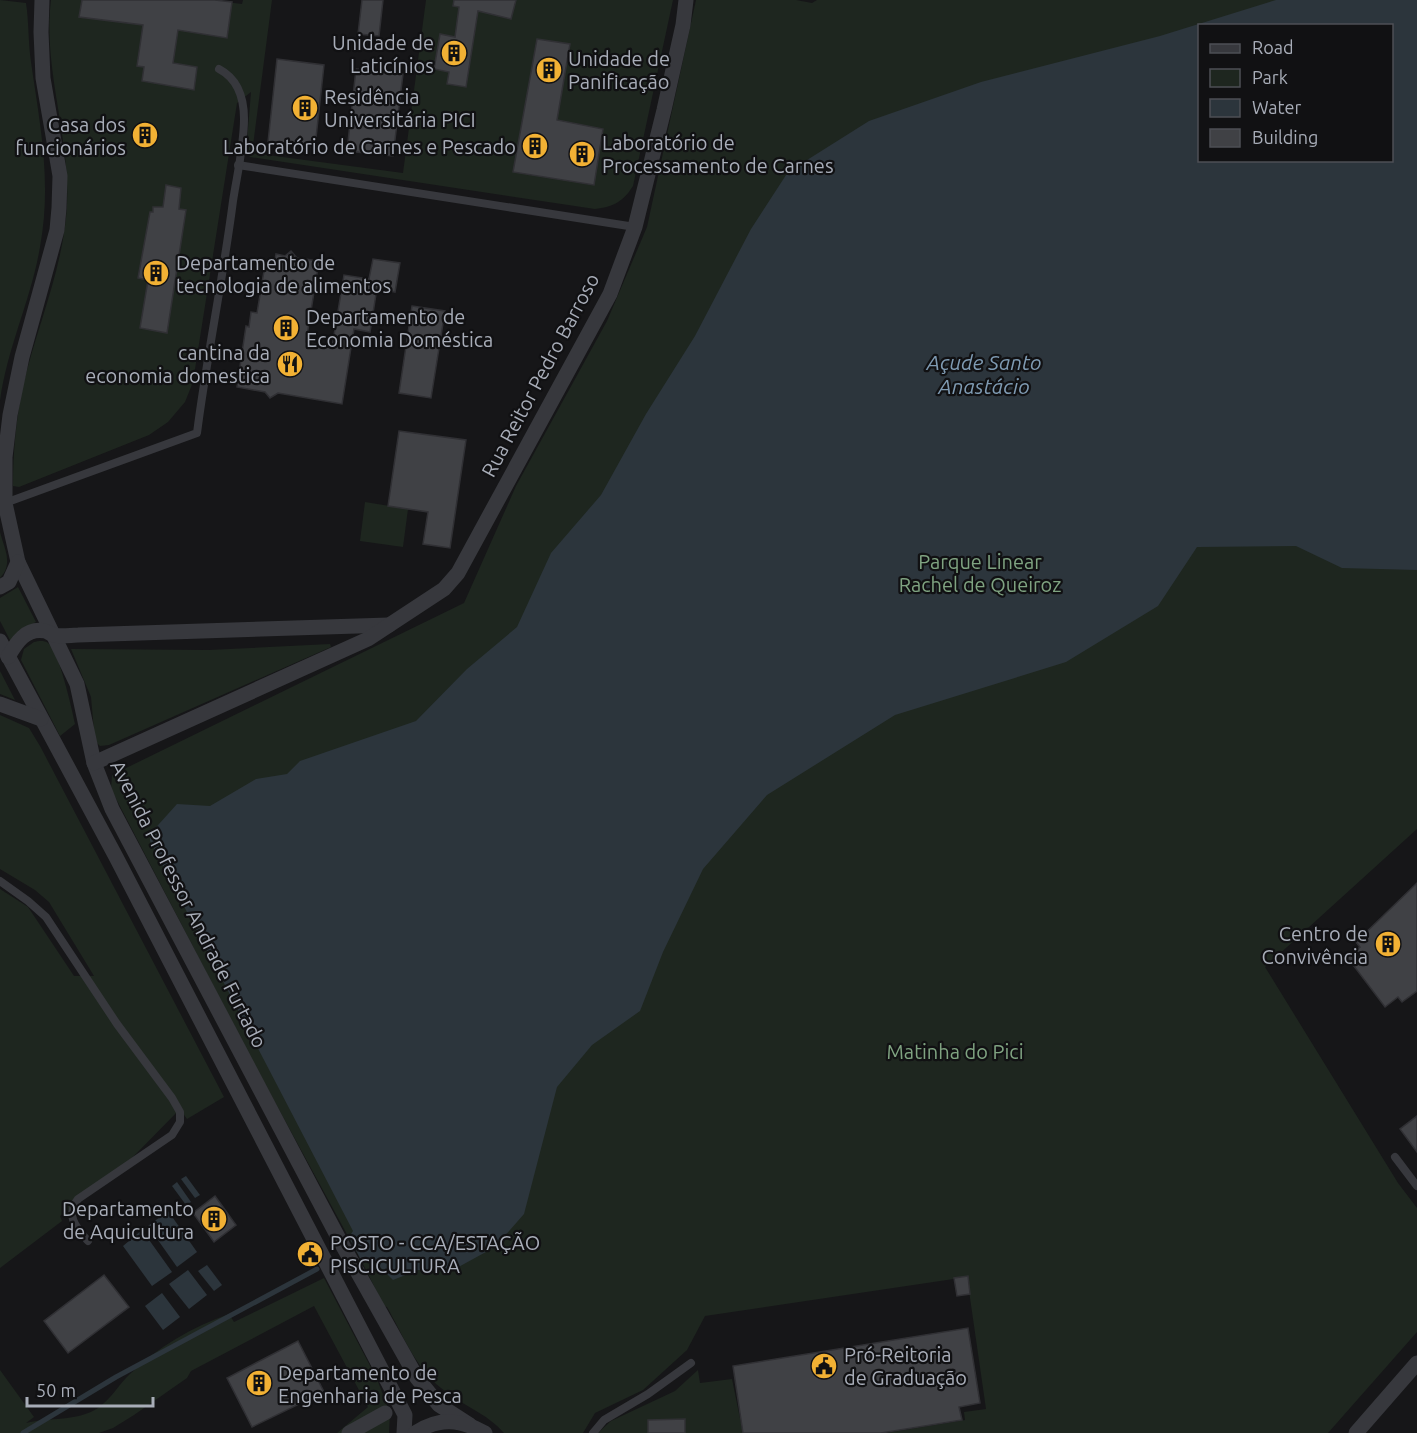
<svg xmlns="http://www.w3.org/2000/svg" width="1417" height="1433" font-family="Ubuntu,sans-serif">
<style>
.green{fill:#1e261f;fill-rule:evenodd}
.water{fill:#2c353c;fill-rule:evenodd}
.lines{fill:none;stroke-linecap:round;stroke-linejoin:round}
.stream{stroke:#2c353c;stroke-width:5}
.building{fill:#404145;stroke:#303034;stroke-width:1.5}
.lane{stroke:#37383d;stroke-width:8}
.street{stroke:#37383d;stroke-width:15}
.labels{text-anchor:middle;dominant-baseline:central;stroke-width:4.5;stroke-linejoin:round;paint-order:stroke}
.poi-label{font-size:20px;fill:#a8adb8;stroke:#111113;text-anchor:start}
.street-label{font-size:20px;fill:#a8adb8;stroke:#111113}
.park-label{font-size:20px;fill:#7fa381;stroke:#111113}
.water-label{font-size:21px;font-style:italic;fill:#7f9bb3;stroke:#111113}
</style>
<rect width="100%" height="100%" fill="#161618"/>
<g class="green">
<path d="M0 0 26 3C29 22 28 42 31 62 40 125 52 182 40 247 31 300 7 348 0 401Z"/>
<path d="M51 0H210L242 4 243 0H272L252 153 403 173 426 0H673L633 186C623 202 613 207 595 209L250 157 246 153 251 92 237 103 193 382 185 402 168 422 149 435 19 487 13 486C13 452 16 419 23 386 36 330 60 276 66 218 74 144 42 73 51 0Z"/>
<path d="M696 0H796L812 3 817 0H1417V829L1265 967 1398 1183 1417 1208V1332L1328 1433H886L965 1420 964 1412 986 1409 967 1277 705 1316 687 1350 643 1390 595 1413 583 1433H504C487 1413 461 1405 441 1388 415 1367 403 1335 387 1307L384 1306 361 1260 253 1062 111 789 112 775 122 770 464 603 516 486 607 321 647 227ZM1200 26H1392V160H1200Z"/>
<path d="M365 502 408 509 403 547 360 541Z"/>
<path d="M0 532C4 548 14 564 0 578Z"/>
<path d="M18 587 36 622 21 629 11 642 0 621V598Z"/>
<path d="M34 642C38 641 44 640 48 643 59 651 72 709 75 724L60 736 21 660 24 649Z"/>
<path d="M330 644 331 647 109 745 100 746 95 741 91 697 71 649 209 650Z"/>
<path d="M0 671 15 700 0 694Z"/>
<path d="M0 715 29 728 40 746 224 1097 187 1119 180 1109 127 1163 60 1216 62 1221 0 1268V889L28 907 74 976H94L49 902 35 890 0 869Z"/>
<path d="M324 1278 377 1379 390 1413 389 1433H337L368 1407 314 1306 191 1371 187 1378 134 1415 113 1428 99 1433H0V1370L34 1417 26 1423C50 1417 76 1422 98 1408 111 1399 119 1384 130 1374 158 1347 192 1327 229 1314L234 1322Z"/>
<path d="M698 1370 700 1383 732 1379 743 1433H598L611 1421 675 1391Z"/>
</g>
<g class="water">
<path d="M1276 0H1417V570L1342 568 1296 546 1197 547 1158 606 1066 662 895 715 767 795 703 869 663 952 640 1011 592 1045 557 1087 524 1214 495 1247 453 1270H418L393 1280 374 1261 361 1260 349 1237 353 1231 150 841V834L177 804 210 806 256 779 287 774 300 761 416 721 467 669 517 627 551 553 601 495 646 414 695 336 751 229 788 172 869 121 981 82 1160 36ZM1200 26H1392V160H1200Z"/>
<path d="M186 1176 200 1195 195 1198 181 1179Z"/>
<path d="M177 1182 191 1202 186 1205 172 1186Z"/>
<path d="M168 1211 197 1252 177 1267 148 1226Z"/>
<path d="M142 1230 172 1272 152 1286 123 1246Z"/>
<path d="M207 1265 222 1285 214 1291 198 1271Z"/>
<path d="M188 1270 207 1295 189 1309 169 1284Z"/>
<path d="M162 1293 180 1317 163 1330 145 1306Z"/>
</g>
<g class="lines">
<path class="stream" d="M23 1433 116 1377 317 1269"/>
</g>
<g class="building">
<path d="M82 0H215L232 2 227 38 178 30 173 63 197 67 194 90 142 81 144 67 137 66 143 25 79 17Z"/>
<path d="M362 0H383L379 36 358 34Z"/>
<path d="M454 0H516L511 19 478 11 466 87 447 84 449 72 434 69 440 34 455 37 459 7 453 6Z"/>
<path d="M537 39 570 44 557 120 603 129 594 185 513 172Z"/>
<path d="M277 59 324 65 315 147 268 142Z"/>
<path d="M356 69 403 74 393 156 347 151Z"/>
<path d="M166 185 181 188 179 209 186 210 167 333 140 328 148 280 138 278 150 212H153V207H163Z"/>
<path d="M291 251 297 258 319 261 306 342 332 347 344 275 369 279 373 259 400 263 395 292 377 288 370 332 354 329 342 404 278 393 270 398 265 392 237 387 246 326 249 327 251 312 257 313 265 265 274 266 276 254 285 256Z"/>
<path d="M412 306 445 311 431 398 399 393Z"/>
<path d="M399 431 466 440 450 548 423 544 428 512 388 506Z"/>
<path d="M1417 883V991L1402 1002 1398 997 1385 1007 1347 957 1360 947 1356 942Z"/>
<path d="M1417 1116V1152L1400 1129Z"/>
<path d="M215 1196 236 1225 214 1242 193 1213Z"/>
<path d="M104 1275 129 1307 68 1353 44 1321Z"/>
<path d="M968 1276 970 1294 957 1296 954 1278Z"/>
<path d="M968 1328 980 1403 959 1407 962 1420 881 1433H743L733 1366Z"/>
<path d="M298 1341 324 1392 252 1427 227 1378Z"/>
<path d="M685 1419V1433H648V1420Z"/>
</g>
<g class="lines">
<g class="lane">
<path d="M238 165 635 227"/>
<path d="M5 503 197 433C207 355 223 279 233 201 237 175 244 146 244 119 244 98 238 79 219 69"/>
<path d="M0 881 28 901 46 917 117 1024 172 1098 180 1112V1122L172 1135 78 1199C65 1216 76 1227 88 1241"/>
<path d="M1395 1157 1417 1186"/>
<path d="M593 1433 604 1420 648 1394 691 1363"/>
</g>
<g class="street">
<path d="M42 0 41 32 43 78 60 176 59 208 57 230 22 357 10 415 5 457V503L18 562 77 684 94 763 112 809 339 1239 417 1378 439 1405 470 1425"/>
<path d="M0 587 9 582 18 562"/>
<path d="M0 641 116 857 405 1415 404 1433"/>
<path d="M8 657C16 643 26 627 45 631 48 632 51 634 54 635 61 637 71 635 78 635L389 625"/>
<path d="M0 704 41 719"/>
<path d="M94 763 368 639 444 589 458 573 610 294 635 227 664 110 683 25 686 0"/>
<path d="M349 1433 385 1413"/>
<path d="M415 1433C439 1417 460 1419 485 1433"/>
<path d="M1356 1433 1417 1363"/>
</g>
</g>
<defs>
<symbol id="building-disc" viewBox="-11 -11 22 22"><circle r="9.5" fill="#f2b134" stroke="#111113"/><path d="M-4-6H4V6H1V3H-1V6H-4ZM-2.5-4.3h1.7v1.8h-1.7ZM.8-4.3h1.7v1.8H.8ZM-2.5-1h1.7V.8h-1.7ZM.8-1h1.7V.8H.8Z" fill="#111"/></symbol>
<symbol id="restaurant-disc" viewBox="-11 -11 22 22"><circle r="9.5" fill="#f2b134" stroke="#111113"/><path d="M-5-6h1v4h1v-4h1v4h1v-4h1v5L-1.5 .5V6h-2V.5L-5-1ZM5-6V6H3V1.5H1.5Q1.5-4 5-6Z" fill="#111"/></symbol>
<symbol id="civic-disc" viewBox="-11 -11 22 22"><circle r="9.5" fill="#f2b134" stroke="#111113"/><path d="M-.6-6.5H3V-4.5H.6V-3L4-1V1h2V6H-6V1h2V-1L-.6-3ZM-1.2 2.5V6h2.4V2.5Z" fill="#111"/></symbol>
</defs>
<g fill-rule="evenodd">
<use href="#building-disc" x="439" y="38" width="30" height="30"/>
<use href="#building-disc" x="534" y="55" width="30" height="30"/>
<use href="#building-disc" x="290" y="93" width="30" height="30"/>
<use href="#building-disc" x="130" y="120" width="30" height="30"/>
<use href="#building-disc" x="520" y="131" width="30" height="30"/>
<use href="#building-disc" x="567" y="139" width="30" height="30"/>
<use href="#building-disc" x="141" y="258" width="30" height="30"/>
<use href="#building-disc" x="271" y="313" width="30" height="30"/>
<use href="#restaurant-disc" x="275" y="349" width="30" height="30"/>
<use href="#building-disc" x="1373" y="929" width="30" height="30"/>
<use href="#building-disc" x="199" y="1204" width="30" height="30"/>
<use href="#civic-disc" x="295" y="1239" width="30" height="30"/>
<use href="#civic-disc" x="809" y="1351" width="30" height="30"/>
<use href="#building-disc" x="244" y="1368" width="30" height="30"/>
</g>
<g class="labels">
<g class="poi-label">
<text x="434" y="42" text-anchor="end">Unidade de<tspan x="434" dy="23">Laticínios</tspan></text>
<text x="568" y="58">Unidade de<tspan x="568" dy="23">Panificação</tspan></text>
<text x="324" y="96">Residência<tspan x="324" dy="23">Universitária PICI</tspan></text>
<text x="126" y="124" text-anchor="end">Casa dos<tspan x="126" dy="23">funcionários</tspan></text>
<text x="602" y="142">Laboratório de<tspan x="602" dy="23">Processamento de Carnes</tspan></text>
<text x="516" y="146" text-anchor="end">Laboratório de Carnes e Pescado</text>
<text x="176" y="262">Departamento de<tspan x="176" dy="23">tecnologia de alimentos</tspan></text>
<text x="306" y="316">Departamento de<tspan x="306" dy="23">Economia Doméstica</tspan></text>
<text x="270" y="352" text-anchor="end">cantina da<tspan x="270" dy="23">economia domestica</tspan></text>
<text x="1368" y="933" text-anchor="end">Centro de<tspan x="1368" dy="23">Convivência</tspan></text>
<text x="194" y="1208" text-anchor="end">Departamento<tspan x="194" dy="23">de Aquicultura</tspan></text>
<text x="330" y="1242">POSTO - CCA/ESTAÇÃO<tspan x="330" dy="23">PISCICULTURA</tspan></text>
<text x="844" y="1354">Pró-Reitoria<tspan x="844" dy="23">de Graduação</tspan></text>
<text x="278" y="1372">Departamento de<tspan x="278" dy="23">Engenharia de Pesca</tspan></text>
</g>
<g class="street-label">
<text transform="translate(540 375) rotate(-62)">Rua Reitor Pedro Barroso</text>
<text transform="translate(189 904) rotate(63)">Avenida Professor Andrade Furtado</text>
</g>
<g class="park-label">
<text x="980" y="561">Parque Linear<tspan x="980" dy="23">Rachel de Queiroz</tspan></text>
<text x="955" y="1051">Matinha do Pici</text>
</g>
<g class="water-label">
<text x="984" y="362">Açude Santo<tspan x="984" dy="24">Anastácio</tspan></text>
</g>
</g>
<rect x="1198" y="24" width="195" height="138" fill="#111113" stroke="#4d4f55" stroke-width="1.5"/>
<rect x="1210" y="44" width="30" height="9" fill="#37383d" stroke="#4d4f55" stroke-width="1.5"/>
<text x="1252" y="54" font-size="18" fill="#a8adb8">Road</text>
<rect x="1210" y="69" width="30" height="18" fill="#1e261f" stroke="#4d4f55" stroke-width="1.5"/>
<text x="1252" y="84" font-size="18" fill="#a8adb8">Park</text>
<rect x="1210" y="99" width="30" height="18" fill="#2c353c" stroke="#4d4f55" stroke-width="1.5"/>
<text x="1252" y="114" font-size="18" fill="#a8adb8">Water</text>
<rect x="1210" y="129" width="30" height="18" fill="#404145" stroke="#4d4f55" stroke-width="1.5"/>
<text x="1252" y="144" font-size="18" fill="#a8adb8">Building</text>
<path d="M27 1397v9h126v-9" fill="none" stroke="#a8adb8" stroke-width="3"/>
<text x="36" y="1397" font-size="18" fill="#a8adb8" stroke="#111113" stroke-width="4.5" paint-order="stroke">50 m</text>
</svg>
